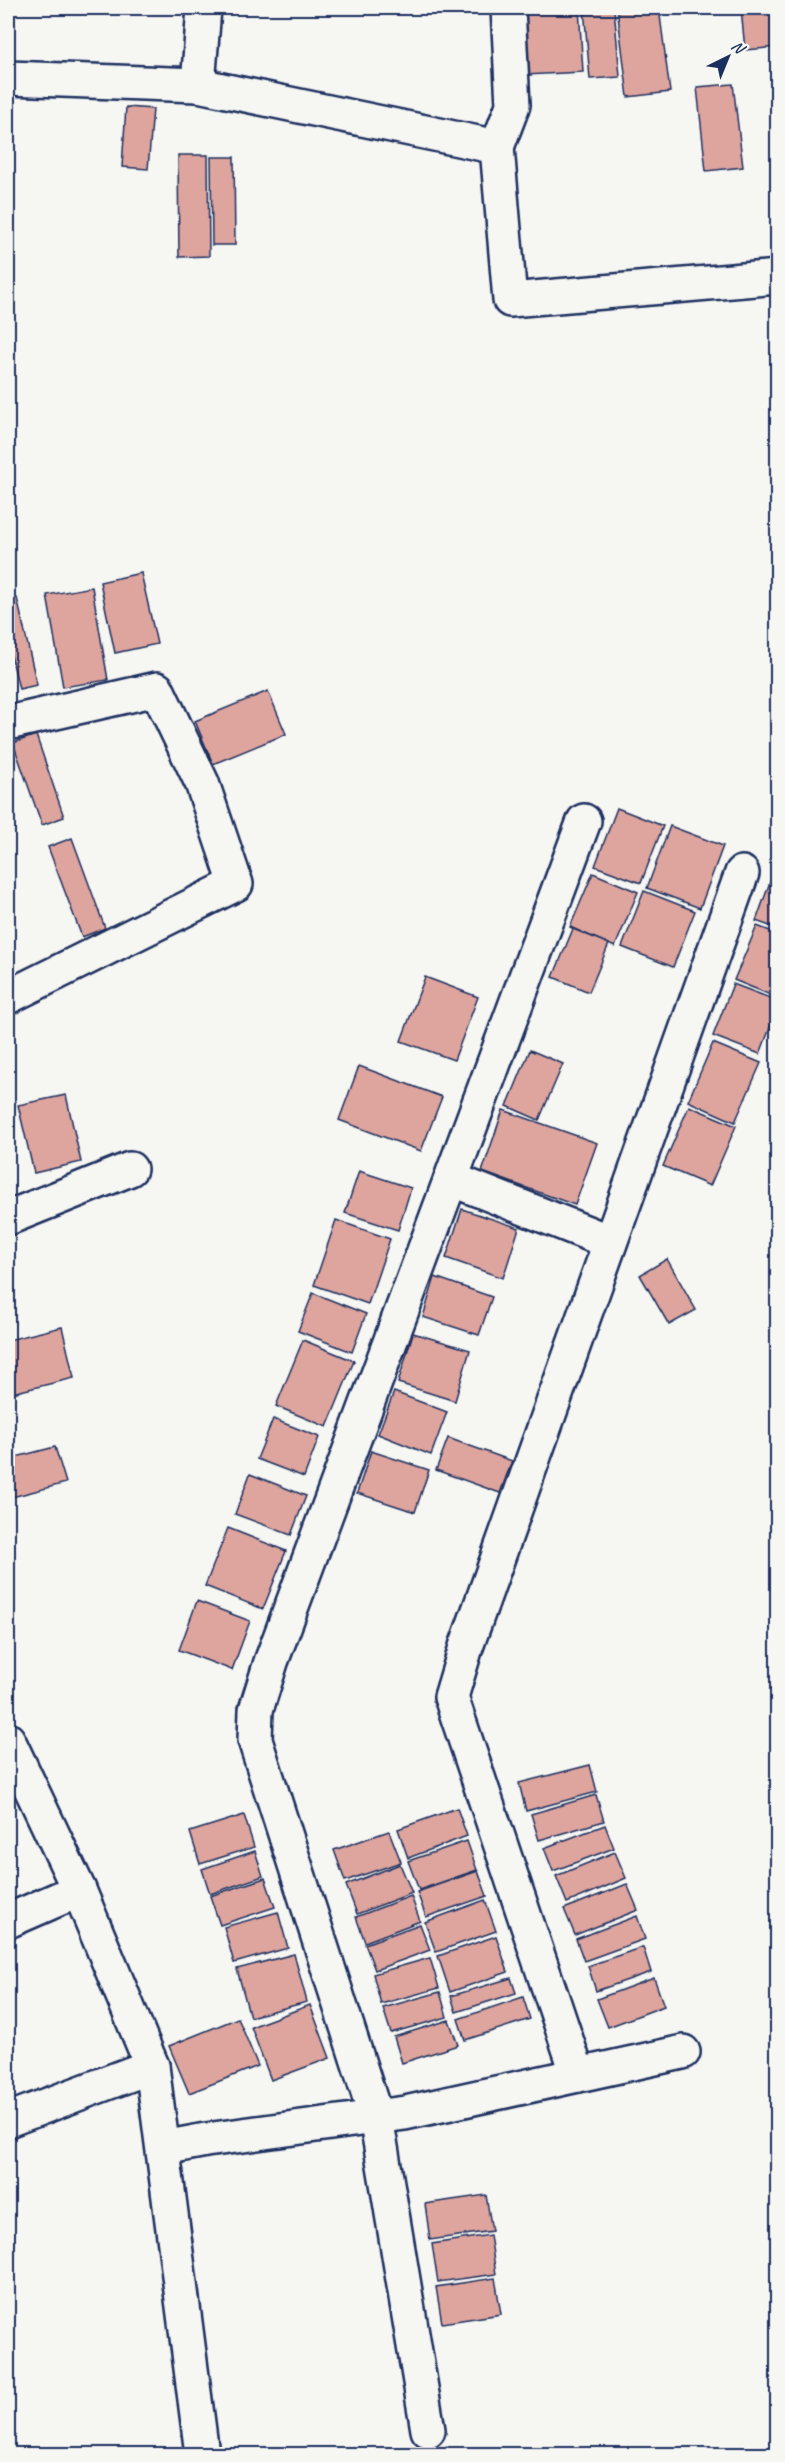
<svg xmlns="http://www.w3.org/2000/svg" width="785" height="2462" font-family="Caveat,sans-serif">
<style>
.building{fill:#dea49e;stroke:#1b2f5e;stroke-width:1.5}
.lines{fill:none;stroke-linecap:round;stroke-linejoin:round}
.street-casing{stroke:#1b2f5e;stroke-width:38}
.secondary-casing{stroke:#1b2f5e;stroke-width:38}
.street{stroke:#f6f6f2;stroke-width:33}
.secondary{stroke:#f6f6f2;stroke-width:33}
</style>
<rect width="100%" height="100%" fill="#f6f6f2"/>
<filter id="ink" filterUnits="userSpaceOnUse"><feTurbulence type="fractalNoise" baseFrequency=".0167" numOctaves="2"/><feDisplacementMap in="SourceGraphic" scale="12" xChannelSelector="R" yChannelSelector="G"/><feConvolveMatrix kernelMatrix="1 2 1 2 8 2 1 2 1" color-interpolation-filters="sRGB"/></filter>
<g filter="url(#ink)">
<g class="building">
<path d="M521 8H579L583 72 525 75Z"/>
<path d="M584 8H614L620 77 590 79Z"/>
<path d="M617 8H659L670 92 628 97Z"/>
<path d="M741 8H778V47L745 50Z"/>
<path d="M733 84 743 167 706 171 697 87Z"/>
<path d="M126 107 153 109 148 169 122 167Z"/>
<path d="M178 155H208L209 256 179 257Z"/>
<path d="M211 157H234L235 245H212Z"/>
<path d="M141 573 157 644 115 653 100 582Z"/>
<path d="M92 587 108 680 63 687 47 595Z"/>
<path d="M17 598 37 685 19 689 8 642V600Z"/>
<path d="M268 691 286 734 213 764 195 721Z"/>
<path d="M36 735 64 817 42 825 13 743Z"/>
<path d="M617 808 663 826 641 883 595 866Z"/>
<path d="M670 826 723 846 700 908 647 888Z"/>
<path d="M72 838 105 928 82 937 48 847Z"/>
<path d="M775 868H778V929L756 921Z"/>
<path d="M593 873 638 892 615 947 570 927Z"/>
<path d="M644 891 695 911 673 967 622 947Z"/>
<path d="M757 926 778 934V998L734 980Z"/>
<path d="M573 929 609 944 589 992 553 977Z"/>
<path d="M425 977 478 997 454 1060 401 1041Z"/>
<path d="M733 984 778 1001V1007L760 1054 713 1036Z"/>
<path d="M713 1043 761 1063 735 1122 688 1101Z"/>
<path d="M530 1050 563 1064 539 1120 507 1106Z"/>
<path d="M359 1066 442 1097 421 1151 339 1120Z"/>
<path d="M66 1095 81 1162 34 1173 18 1105Z"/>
<path d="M689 1106 736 1126 710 1186 663 1166Z"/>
<path d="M503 1110 597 1143 575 1205 482 1172Z"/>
<path d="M359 1171 411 1188 398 1230 345 1213Z"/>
<path d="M462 1209 519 1228 503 1278 446 1258Z"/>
<path d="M336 1220 390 1239 368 1304 314 1285Z"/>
<path d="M667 1259 696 1310 669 1325 640 1275Z"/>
<path d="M435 1277 492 1297 479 1335 423 1317Z"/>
<path d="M313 1293 366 1314 352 1352 298 1331Z"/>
<path d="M62 1327 74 1378 8 1394V1340Z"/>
<path d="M413 1333 470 1350 455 1401 398 1383Z"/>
<path d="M303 1340 354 1361 327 1427 276 1406Z"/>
<path d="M394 1392 447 1412 431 1455 378 1434Z"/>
<path d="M273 1419 319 1437 304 1477 257 1459Z"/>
<path d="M448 1438 512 1461 500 1493 436 1470Z"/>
<path d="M55 1447 66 1483 8 1498V1459Z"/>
<path d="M371 1451 429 1470 415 1512 357 1493Z"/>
<path d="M250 1474 306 1496 291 1535 235 1514Z"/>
<path d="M228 1528 286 1551 263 1609 205 1586Z"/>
<path d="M197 1601 250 1621 232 1670 179 1650Z"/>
<path d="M590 1765 597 1792 526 1811 519 1783Z"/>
<path d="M596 1795 604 1821 539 1840 531 1814Z"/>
<path d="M457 1808 467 1836 408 1858 398 1829Z"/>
<path d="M244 1815 254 1847 200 1864 190 1832Z"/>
<path d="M605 1825 614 1848 553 1871 544 1848Z"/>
<path d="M389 1831 401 1862 345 1881 334 1850Z"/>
<path d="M467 1841 477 1870 419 1890 408 1861Z"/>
<path d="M255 1851 263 1876 210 1894 202 1869Z"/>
<path d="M615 1852 626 1878 567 1903 556 1876Z"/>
<path d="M400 1864 412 1893 357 1914 346 1885Z"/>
<path d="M478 1871 487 1896 426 1917 417 1892Z"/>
<path d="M265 1878 275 1907 220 1925 210 1896Z"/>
<path d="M627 1884 638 1910 575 1935 564 1909Z"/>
<path d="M411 1896 420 1921 365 1942 356 1917Z"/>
<path d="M485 1900 496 1931 436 1952 425 1922Z"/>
<path d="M278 1912 288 1948 234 1963 224 1927Z"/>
<path d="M637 1916 645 1939 584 1961 576 1939Z"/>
<path d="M420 1924 430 1950 375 1970 365 1944Z"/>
<path d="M496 1936 508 1972 450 1992 438 1956Z"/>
<path d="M643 1947 651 1972 596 1991 588 1966Z"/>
<path d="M294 1954 307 2002 250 2017 237 1969Z"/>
<path d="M430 1958 439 1988 381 2004 373 1974Z"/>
<path d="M511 1978 516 1993 456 2012 451 1996Z"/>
<path d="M654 1978 664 2006 608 2027 597 1999Z"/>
<path d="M440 1992 447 2017 391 2033 383 2008Z"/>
<path d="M523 1997 530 2019 465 2040 458 2019Z"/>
<path d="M310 2005 330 2058 271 2080 251 2027Z"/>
<path d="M238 2018 258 2066 189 2093 169 2046Z"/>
<path d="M449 2020 458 2045 402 2063 394 2037Z"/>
<path d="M486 2195 492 2231 430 2240 425 2204Z"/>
<path d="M490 2235 496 2274 438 2282 432 2244Z"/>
<path d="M495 2278 501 2314 442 2323 436 2287Z"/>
</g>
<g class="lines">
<defs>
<g id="street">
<path d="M8 78 198 85 497 147 513 105 508 8"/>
<path d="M198 85 204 8"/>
<path d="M497 147 510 300 778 277"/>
<path d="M8 723 157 689 202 783 236 884 8 997"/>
<path d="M451 1179 610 1242"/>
<path d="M8 1218 130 1169"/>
<path d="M8 1921 79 1890"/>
<path d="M578 2075 451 1697 466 1647 742 873"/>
<path d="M8 2120 152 2066"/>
<path d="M164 2148 206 2140 405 2113 683 2052"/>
<path d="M428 2430 376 2117 255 1740 256 1710 271 1662 584 821"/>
</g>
<path id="secondary" d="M8 1740 79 1890 152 2066 202 2454"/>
</defs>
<use href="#street" class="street-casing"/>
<use href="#secondary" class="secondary-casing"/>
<use href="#street" class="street"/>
<use href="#secondary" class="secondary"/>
</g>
</g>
<rect width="785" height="2462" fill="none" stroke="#f6f6f2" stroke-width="30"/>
<rect x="15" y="15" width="755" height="2432" fill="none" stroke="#1b2f5e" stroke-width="2" filter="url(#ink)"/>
<g transform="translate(728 57) rotate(43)" stroke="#f6f6f2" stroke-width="4.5" paint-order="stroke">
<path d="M0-4.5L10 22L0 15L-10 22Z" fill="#1b2f5e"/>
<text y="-9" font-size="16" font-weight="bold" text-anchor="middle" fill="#1b2f5e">N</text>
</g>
</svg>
